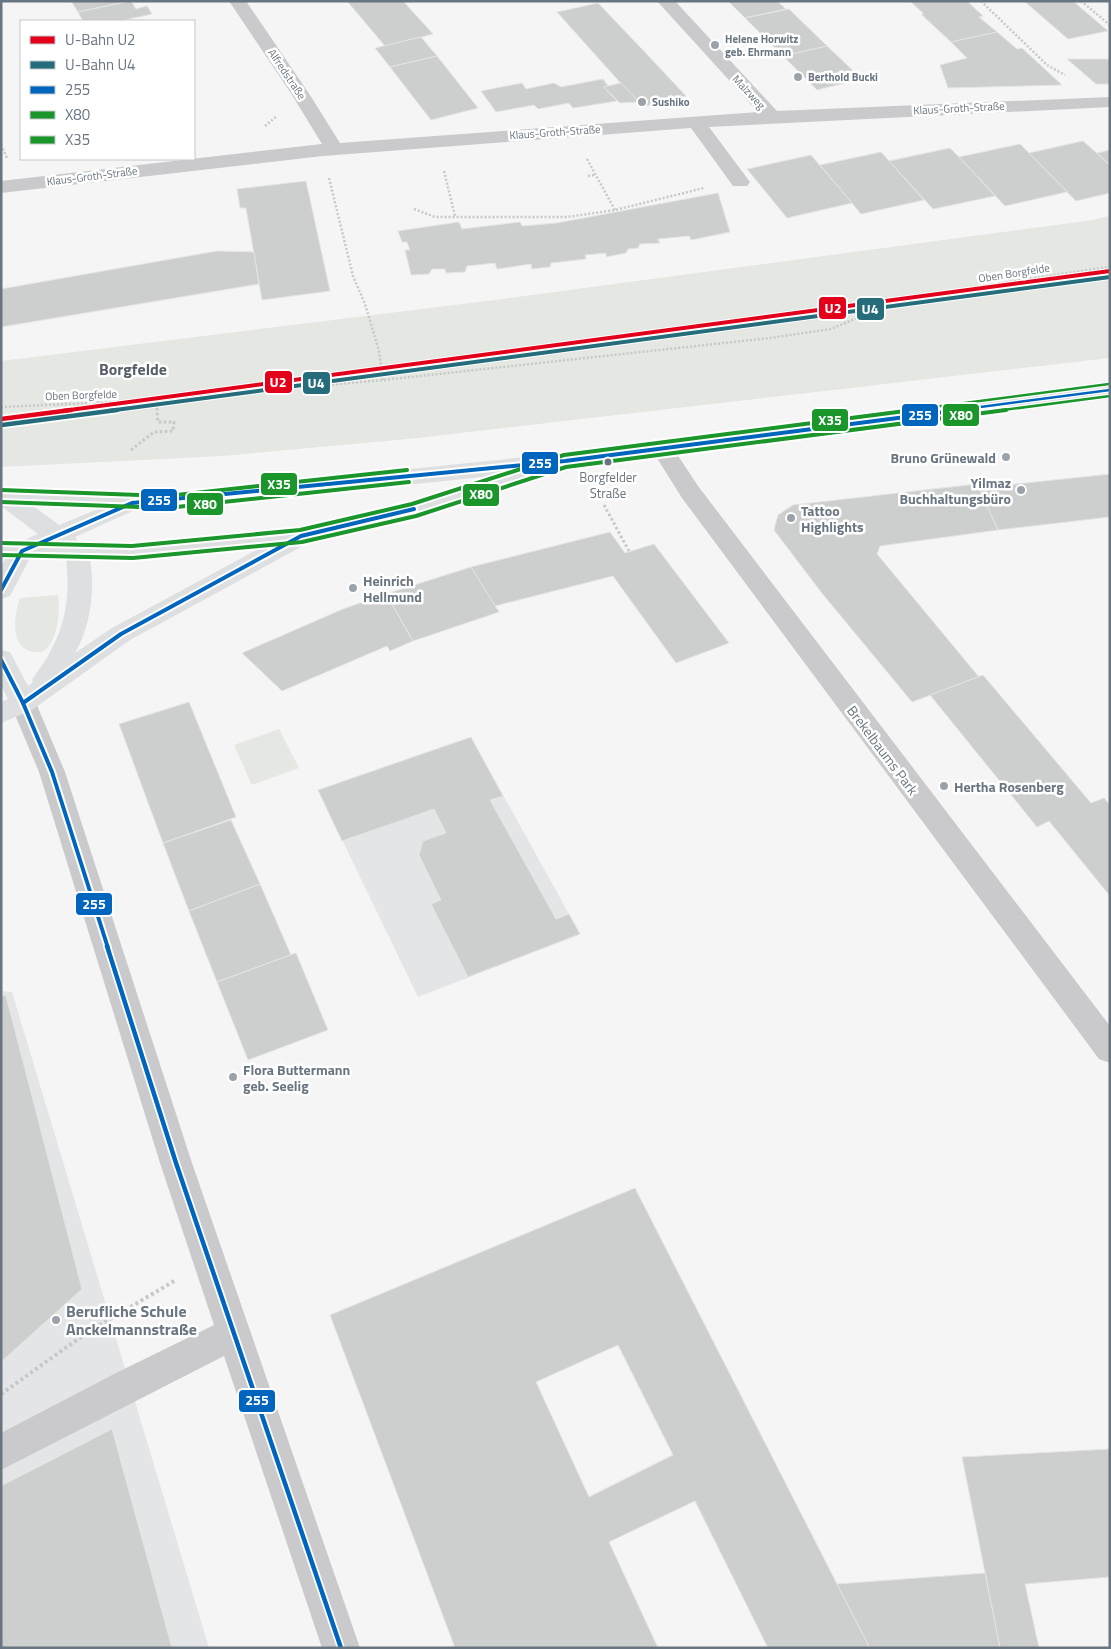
<svg xmlns="http://www.w3.org/2000/svg" width="1111" height="1649" font-family="'Titillium Web',sans-serif">
<style>
.built{fill:#e4e5e6}
.green{fill:#e4e7e2}
.building{fill:#cdcece;stroke:#e4e4e4;fill-rule:evenodd}
.lines{fill:none;stroke-linecap:round;stroke-linejoin:round}
.path-far2{stroke:#c7c8c9;stroke-width:2.5;stroke-dasharray:2 2;stroke-linecap:butt}
.path-far1{stroke:#c7c8c9;stroke-width:3;stroke-dasharray:2.5 2.5;stroke-linecap:butt}
.path{stroke:#c7c8c9;stroke-width:4;stroke-dasharray:3 3;stroke-linecap:butt}
.minor{fill:#cacacc;fill-rule:evenodd}
.major{fill:#dedfe0;fill-rule:evenodd}
.bus-1-far2-casing{stroke:#fff;stroke-width:5}
.bus-1-far1-casing{stroke:#fff;stroke-width:8}
.bus-1-casing{stroke:#fff;stroke-width:8}
.bus-2-far1-casing{stroke:#fff;stroke-width:5}
.bus-2-casing{stroke:#fff;stroke-width:8}
.bus-3-far1-casing{stroke:#fff;stroke-width:5}
.bus-3-casing{stroke:#fff;stroke-width:8}
.bus-1-far2{stroke:#0065bd;stroke-width:2.5}
.bus-1-far1{stroke:#0065bd;stroke-width:4}
.bus-1{stroke:#0065bd;stroke-width:4.5}
.bus-2-far1{stroke:#1a962b;stroke-width:2.5}
.bus-2{stroke:#1a962b;stroke-width:4}
.bus-3-far1{stroke:#1a962b;stroke-width:2.5}
.bus-3{stroke:#1a962b;stroke-width:4}
.metro-1-far1-casing{stroke:#fff;stroke-width:6}
.metro-1-casing{stroke:#fff;stroke-width:8}
.metro-2-far1-casing{stroke:#fff;stroke-width:6}
.metro-2-casing{stroke:#fff;stroke-width:8}
.metro-1-far1{stroke:#e2001a;stroke-width:4}
.metro-1{stroke:#e2001a;stroke-width:4.5}
.metro-2-far1{stroke:#256d7b;stroke-width:4}
.metro-2{stroke:#256d7b;stroke-width:4.5}
.poi-dot{fill:#9aa2aa;stroke:#fff;stroke-width:2}
.bus-dot{fill:#697581;stroke:#fff;stroke-width:2}
.labels{text-anchor:middle;dominant-baseline:central;stroke-width:5;stroke-linejoin:round;paint-order:stroke}
.far-poi-label{font-size:11px;font-weight:bold;fill:#697581;stroke:#fff;text-anchor:start}
.far-street-label{font-size:11px;fill:#697581;stroke:#fff}
.bus-label{font-size:13px;fill:#697581;stroke:#fff}
.poi-label{font-size:14px;font-weight:bold;fill:#697581;stroke:#fff;text-anchor:start}
.street-label{font-size:14px;fill:#697581;stroke:#fff}
.far-district-label{font-size:16px;font-weight:bold;fill:#565f67;stroke:#fff}
.near-poi-label{font-size:16px;font-weight:bold;fill:#697581;stroke:#fff;text-anchor:start}
.line-badge{stroke:#fff;stroke-width:2}
.badge-label{font-size:14px;text-anchor:middle;font-weight:bold;fill:#fff}
</style>
<rect width="100%" height="100%" fill="#f5f5f5"/>
<g class="built">
<path d="M471 737 580 934 418 997 318 790Z"/>
<path d="M1 991 12 992 209 1648H1Z"/>
</g>
<g class="green">
<path d="M1110 216V358L408 439 222 456 1 467V361L495 300 1093 220Z"/>
<path d="M58 595C60 613 58 642 42 652 9 655 13 619 20 598Z"/>
<path d="M279 729 299 768 252 785 234 745Z"/>
</g>
<g class="building">
<path d="M71 1H129L78 12Z"/>
<path d="M131 1 136 9 147 6 152 14 120 21H83L78 12Z"/>
<path d="M347 1H403L433 34 385 46Z"/>
<path d="M728 1H777L786 9 745 18Z"/>
<path d="M910 1H967L983 16 979 17 997 32 951 42 921 14H924Z"/>
<path d="M1024 1H1073L1108 31 1068 39Z"/>
<path d="M598 3 640 47 686 96 642 107 557 12Z"/>
<path d="M789 9 827 46 783 56 745 18Z"/>
<path d="M997 32 1017 49 1022 48 1062 85 948 88 940 65 967 58 951 42Z"/>
<path d="M421 37 437 56 390 67 375 48Z"/>
<path d="M827 46 862 79 817 90 783 56Z"/>
<path d="M437 56 478 108 431 120 390 67Z"/>
<path d="M1067 59H1110V84H1096Z"/>
<path d="M603 79 608 86 604 87 617 101 573 108 569 103 538 109 534 105 496 112 481 91 522 83 526 89 554 83 561 87Z"/>
<path d="M621 83 639 102 620 103 604 87Z"/>
<path d="M1083 141 1110 165V193L1076 201 1029 153Z"/>
<path d="M1020 144 1029 153 1067 192 1005 206 959 157Z"/>
<path d="M950 148 959 157 995 196 933 209 889 161Z"/>
<path d="M1110 150V165L1097 153Z"/>
<path d="M881 152 924 200 861 214 820 165Z"/>
<path d="M811 155 852 203 787 218 747 169Z"/>
<path d="M306 181 330 291 262 300 246 208H240L237 189Z"/>
<path d="M718 193 730 232 691 240 689 236 658 239 660 243 640 244 638 248 628 249 626 253 606 257V253L585 255 586 259 551 263 550 267 532 269 531 264 497 269 495 263 467 266 465 272 446 273 445 269H432L429 274 411 275 405 250H410L407 242H402L398 231 459 222 462 229 520 222 522 226 557 223Z"/>
<path d="M217 251 254 252 259 284 1 327V289Z"/>
<path d="M1110 474V517L998 530 978 488Z"/>
<path d="M977 484 998 530 880 546 877 554 979 677 912 702 821 592 774 530 778 515 793 505Z"/>
<path d="M610 532 625 553 654 544 729 643 676 663 613 576 495 606 471 567Z"/>
<path d="M471 567 499 612 413 641 386 594Z"/>
<path d="M386 594 413 641 390 651 387 646 282 691 242 653 343 609Z"/>
<path d="M983 675 1091 803 1104 798 1110 805V896L1049 821 1037 827 930 695Z"/>
<path d="M189 702 236 817 163 843 119 724Z"/>
<path d="M471 737 503 796 490 800 556 919 569 914 580 934 468 977 431 904 441 900 419 855 423 841 446 833 434 809 342 841 318 790Z"/>
<path d="M231 820 260 884 189 911 163 843Z"/>
<path d="M260 884 291 955 217 982 189 911Z"/>
<path d="M296 953 328 1030 248 1060 217 982Z"/>
<path d="M1 995 6 996 82 1289 1 1362Z"/>
<path d="M635 1188 837 1584 870 1648H768L695 1501 609 1542 658 1648H455L330 1315ZM618 1345 673 1455 589 1497 536 1382Z"/>
<path d="M112 1429 172 1648H1V1486Z"/>
<path d="M1110 1449V1577L1025 1584 1039 1648H1000L962 1457Z"/>
<path d="M985 1573 1000 1648H870L837 1584Z"/>
</g>
<g class="lines">
<g class="path-far2">
<path d="M981 1 1047 65 1065 75"/>
<path d="M1081 1 1110 25"/>
<path d="M265 126 277 116"/>
<path d="M1 145 7 158"/>
<path d="M587 159 615 210"/>
<path d="M444 171 455 216"/>
<path d="M588 176 594 175"/>
<path d="M329 178 353 276 365 304 379 351 383 380"/>
<path d="M414 209 435 217H567L615 210 704 188"/>
<path d="M157 400V411"/>
<path d="M1 407 157 400 383 380 770 338 831 329 883 307 927 297 1025 279 1110 267"/>
</g>
<g class="path-far1">
<path d="M131 450 154 432 173 431 174 422H158L157 410"/>
<path d="M604 505 629 551"/>
</g>
<path class="path" d="M1 1394 88 1332 176 1280"/>
<g class="minor">
<path d="M229 1H246L310 95 340 143 758 112 657 1H675L777 111 1110 97V107L709 127 750 182 747 186H733L691 128 323 156 1 193V181L322 144 292 95Z"/>
<path d="M661 440 669 442 698 486 1110 1026V1063L1099 1059 682 498 650 447 653 442Z"/>
<path d="M23 693 32 696 36 703 65 772 192 1163 360 1648H322L224 1356 1 1470V1433L116 1373 214 1325 160 1163 39 772 10 703 14 696Z"/>
</g>
<path class="major" d="M1110 383V397L523 473 526 477 522 482 414 518 302 544 299 548 130 640 32 710 1 723V702L8 699 1 685V650L10 652 28 686 33 682 32 680C38 670 46 661 51 650 67 622 70 590 66 559L30 558 10 596 1 599V567L6 557H1V541H22L38 534 1 506V488L167 494 565 453ZM492 476 410 503 301 528 132 544 79 542 75 537 135 510H167ZM32 505 98 509 59 525ZM260 548 112 628 75 653C91 625 95 591 90 559L132 560Z"/>
<defs>
<path id="bus-1-far2" d="M950 411 1110 390"/>
<g id="bus-1-far1">
<path d="M1 590 22 551 132 503 565 461 960 410"/>
<path d="M1 660 23 703 52 772 108 948"/>
<path d="M23 703 121 634 301 536 414 509"/>
</g>
<path id="bus-1" d="M107 946 176 1163 341 1648"/>
<path id="bus-2-far1" d="M996 411 1110 396"/>
<g id="bus-2">
<path d="M1 502 167 508 409 482"/>
<path d="M1 555 133 558 302 542 416 516 566 467 1006 410"/>
</g>
<path id="bus-3-far1" d="M903 411 1109 384"/>
<g id="bus-3">
<path d="M1 490 167 496 407 470"/>
<path d="M1 543 132 546 300 530 412 504 564 455 913 410"/>
</g>
</defs>
<use href="#bus-1-far2" class="bus-1-far2-casing"/>
<use href="#bus-1-far1" class="bus-1-far1-casing"/>
<use href="#bus-1" class="bus-1-casing"/>
<use href="#bus-2-far1" class="bus-2-far1-casing"/>
<use href="#bus-2" class="bus-2-casing"/>
<use href="#bus-3-far1" class="bus-3-far1-casing"/>
<use href="#bus-3" class="bus-3-casing"/>
<use href="#bus-1-far2" class="bus-1-far2"/>
<use href="#bus-1-far1" class="bus-1-far1"/>
<use href="#bus-1" class="bus-1"/>
<use href="#bus-2-far1" class="bus-2-far1"/>
<use href="#bus-2" class="bus-2"/>
<use href="#bus-3-far1" class="bus-3-far1"/>
<use href="#bus-3" class="bus-3"/>
<defs>
<path id="metro-1-far1" d="M62 411 1110 271"/>
<path id="metro-1" d="M1 419 71 410"/>
<path id="metro-2-far1" d="M108 411 1110 277"/>
<path id="metro-2" d="M2 425 117 410"/>
</defs>
<use href="#metro-1-far1" class="metro-1-far1-casing"/>
<use href="#metro-1" class="metro-1-casing"/>
<use href="#metro-2-far1" class="metro-2-far1-casing"/>
<use href="#metro-2" class="metro-2-casing"/>
<use href="#metro-1-far1" class="metro-1-far1"/>
<use href="#metro-1" class="metro-1"/>
<use href="#metro-2-far1" class="metro-2-far1"/>
<use href="#metro-2" class="metro-2"/>
</g>
<g class="poi-dot">
<circle cx="715" cy="45" r="5"/>
<circle cx="798" cy="77" r="5"/>
<circle cx="642" cy="102" r="5"/>
<circle cx="1006" cy="457" r="5"/>
<circle cx="1021" cy="490" r="5"/>
<circle cx="791" cy="518" r="5"/>
<circle cx="353" cy="588" r="5"/>
<circle cx="944" cy="786" r="5"/>
<circle cx="233" cy="1077" r="5"/>
<circle cx="56" cy="1320" r="5"/>
</g>
<circle class="bus-dot" cx="608" cy="462" r="4.5"/>
<g class="labels">
<g class="far-poi-label">
<text x="725" y="39">Helene Horwitz<tspan x="725" dy="13">geb. Ehrmann</tspan></text>
<text x="808" y="77">Berthold Bucki</text>
<text x="652" y="102">Sushiko</text>
</g>
<g class="far-street-label">
<text transform="translate(287 74) rotate(56)">Alfredstraße</text>
<text transform="translate(749 92) rotate(47)">Malzweg</text>
<text transform="translate(959 108) rotate(-3)">Klaus-Groth-Straße</text>
<text transform="translate(555 132) rotate(-4)">Klaus-Groth-Straße</text>
<text transform="translate(92 176) rotate(-7)">Klaus-Groth-Straße</text>
<text transform="translate(1014 273) rotate(-9)">Oben Borgfelde</text>
<text transform="translate(81 395) rotate(-2)">Oben Borgfelde</text>
</g>
<g class="bus-label">
<text x="608" y="477">Borgfelder<tspan x="608" dy="16">Straße</tspan></text>
</g>
<g class="poi-label">
<text x="996" y="457" text-anchor="end">Bruno Grünewald</text>
<text x="1011" y="482" text-anchor="end">Yilmaz<tspan x="1011" dy="16">Buchhaltungsbüro</tspan></text>
<text x="801" y="510">Tattoo<tspan x="801" dy="16">Highlights</tspan></text>
<text x="363" y="580">Heinrich<tspan x="363" dy="16">Hellmund</tspan></text>
<text x="954" y="786">Hertha Rosenberg</text>
<text x="243" y="1069">Flora Buttermann<tspan x="243" dy="16">geb. Seelig</tspan></text>
</g>
<g class="street-label">
<text transform="translate(883 750) rotate(53)">Brekelbaums Park</text>
</g>
<g class="far-district-label">
<text x="133" y="369">Borgfelde</text>
</g>
<g class="near-poi-label">
<text x="66" y="1311">Berufliche Schule<tspan x="66" dy="18">Anckelmannstraße</tspan></text>
</g>
</g>
<g class="line-badge">
<rect x="818" y="296" width="29" height="24" rx="5" fill="#e2001a"/>
<rect x="856" y="297" width="29" height="24" rx="5" fill="#256d7b"/>
<rect x="264" y="370" width="29" height="24" rx="5" fill="#e2001a"/>
<rect x="302" y="371" width="29" height="24" rx="5" fill="#256d7b"/>
<rect x="901" y="403" width="38" height="24" rx="5" fill="#0065bd"/>
<rect x="942" y="403" width="38" height="24" rx="5" fill="#1a962b"/>
<rect x="811" y="408" width="38" height="24" rx="5" fill="#1a962b"/>
<rect x="521" y="451" width="38" height="24" rx="5" fill="#0065bd"/>
<rect x="260" y="472" width="38" height="24" rx="5" fill="#1a962b"/>
<rect x="462" y="483" width="38" height="24" rx="5" fill="#1a962b"/>
<rect x="140" y="488" width="38" height="24" rx="5" fill="#0065bd"/>
<rect x="186" y="492" width="38" height="24" rx="5" fill="#1a962b"/>
<rect x="75" y="892" width="38" height="24" rx="5" fill="#0065bd"/>
<rect x="238" y="1389" width="38" height="24" rx="5" fill="#0065bd"/>
</g>
<g class="badge-label">
<text x="833" y="313">U2</text>
<text x="870" y="314">U4</text>
<text x="278" y="387">U2</text>
<text x="316" y="388">U4</text>
<text x="920" y="420">255</text>
<text x="961" y="420">X80</text>
<text x="830" y="425">X35</text>
<text x="540" y="468">255</text>
<text x="279" y="489">X35</text>
<text x="481" y="499">X80</text>
<text x="159" y="505">255</text>
<text x="205" y="509">X80</text>
<text x="94" y="909">255</text>
<text x="257" y="1405">255</text>
</g>
<rect width="1111" height="1649" fill="none" stroke="#697581" stroke-width="5"/>
<rect x="20" y="20" width="175" height="140" fill="#ffffff" stroke="#c3c8cd"/>
<rect x="30" y="36" width="25" height="8" fill="#e2001a" stroke="#c3c8cd"/>
<text x="65" y="45" font-size="15" fill="#697581">U-Bahn U2</text>
<rect x="30" y="61" width="25" height="8" fill="#256d7b" stroke="#c3c8cd"/>
<text x="65" y="70" font-size="15" fill="#697581">U-Bahn U4</text>
<rect x="30" y="86" width="25" height="8" fill="#0065bd" stroke="#c3c8cd"/>
<text x="65" y="95" font-size="15" fill="#697581">255</text>
<rect x="30" y="111" width="25" height="8" fill="#1a962b" stroke="#c3c8cd"/>
<text x="65" y="120" font-size="15" fill="#697581">X80</text>
<rect x="30" y="136" width="25" height="8" fill="#1a962b" stroke="#c3c8cd"/>
<text x="65" y="145" font-size="15" fill="#697581">X35</text>
</svg>
